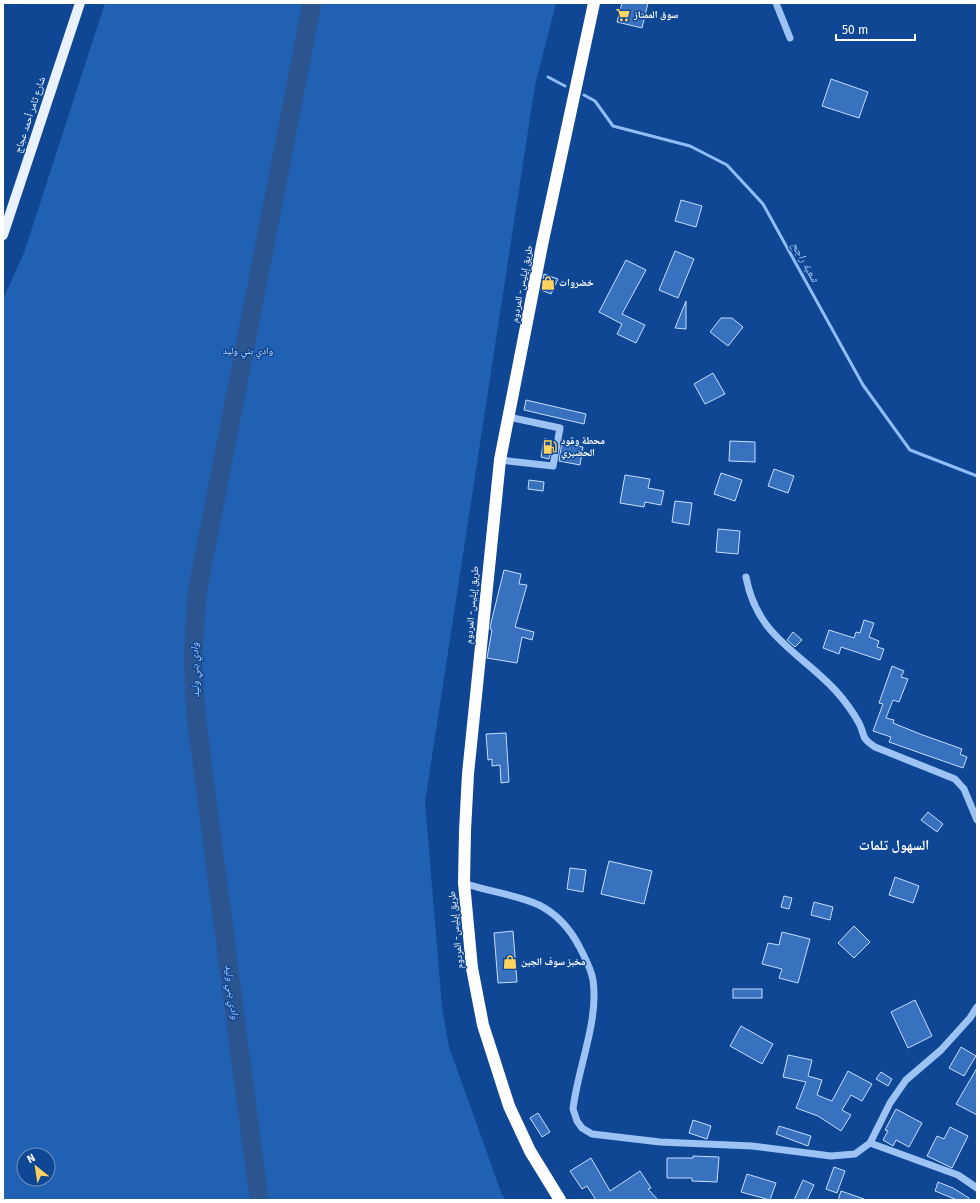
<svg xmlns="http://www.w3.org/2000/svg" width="980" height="1203" font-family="'Fira Sans','Noto Naskh Arabic',sans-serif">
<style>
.green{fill:#2161b4;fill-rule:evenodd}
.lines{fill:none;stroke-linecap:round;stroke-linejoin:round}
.stream{stroke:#8ebdf8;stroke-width:3}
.river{stroke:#2c558f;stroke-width:19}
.building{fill:#3871bd;stroke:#c5defe}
.minor{stroke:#9dc3f4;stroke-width:7}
.major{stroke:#eaf2ff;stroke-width:10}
.highway{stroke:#fff;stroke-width:12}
.labels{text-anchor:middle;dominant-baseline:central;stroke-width:3;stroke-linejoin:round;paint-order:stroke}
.poi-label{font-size:10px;font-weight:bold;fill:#fff;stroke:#0f4794;text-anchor:start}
.street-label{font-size:10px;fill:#fff;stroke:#0f4794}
.park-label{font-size:10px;fill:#c5defe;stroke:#0f4794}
.water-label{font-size:11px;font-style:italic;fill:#a9cdfb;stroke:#0f4794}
.district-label{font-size:14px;font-weight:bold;fill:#fff;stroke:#0f4794}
</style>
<rect width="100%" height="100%" fill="#0f4794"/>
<path class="green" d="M105 3H556L535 85 425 802 442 1007 449 1047 502 1195 506 1200H3V299L24 253ZM24 1155H48V1179H24Z"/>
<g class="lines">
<g class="stream">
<path d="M548 77 565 86"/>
<path d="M584 95 595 101 613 126 690 146 727 165 763 204 863 385 910 450 977 476"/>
</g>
<path class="river" d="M259 1200 196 716 193 658 197 593 312 3"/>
</g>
<g class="building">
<path d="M622 3H648L642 28 617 22Z"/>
<path d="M831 79 868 92 859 118 822 106Z"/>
<path d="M681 200 702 206 696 227 675 221Z"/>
<path d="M675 251 694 259 678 298 659 290Z"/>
<path d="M626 260 646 270 622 314 645 325 636 343 617 334 622 324 599 312Z"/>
<path d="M544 274 558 279 551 294 541 290Z"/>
<path d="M686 301V329L675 328Z"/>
<path d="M721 318H732L743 327 728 346 710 332Z"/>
<path d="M713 373 725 394 705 404 694 384Z"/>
<path d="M526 400 586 414 584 424 524 410Z"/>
<path d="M544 439 553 440 549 459 541 457Z"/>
<path d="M730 441 755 442V462L729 461Z"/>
<path d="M562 442 583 447 580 465 559 461Z"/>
<path d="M774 469 794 476 788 493 768 486Z"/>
<path d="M721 473 742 480 735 501 714 494Z"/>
<path d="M625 475 650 479 648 488 664 491 661 505 645 502 644 507 620 503Z"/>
<path d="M529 480 544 482 543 491 528 489Z"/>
<path d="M675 501 692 503 689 525 672 522Z"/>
<path d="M718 529 740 531 738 554 716 552Z"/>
<path d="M504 570 521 574 519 584 527 585 515 627 534 632 532 640 522 637 517 663 487 658 492 630 490 629 491 623Z"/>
<path d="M864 620 874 623 869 637 879 641 877 647 884 649 880 660 841 647 839 654 823 648 829 630 854 638 856 632 860 633Z"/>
<path d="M793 632 802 640 795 647 787 640Z"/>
<path d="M892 666 904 671 901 677 908 679 899 702 893 700 886 718 894 720 893 723 920 734 962 749 960 754 967 757 963 768 889 742 891 737 873 731 883 704 879 703Z"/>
<path d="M506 733 509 782 501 783 500 765 492 766V759L488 760 486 734Z"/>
<path d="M928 812 943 824 937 832 921 820Z"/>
<path d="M609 861 652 871 644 904 601 894Z"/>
<path d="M570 868 586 870 583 892 567 889Z"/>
<path d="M895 877 919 886 913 903 889 895Z"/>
<path d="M784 896 792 898 789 909 781 907Z"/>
<path d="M814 902 833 907 830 920 811 915Z"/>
<path d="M854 926 870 942 854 958 838 943Z"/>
<path d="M513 931 517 982 498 983 494 933Z"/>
<path d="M782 932 810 939 798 983 779 978 782 969 762 964 768 943 779 945Z"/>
<rect x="733" y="989" width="29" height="9"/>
<path d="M915 1000 932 1036 908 1048 891 1012Z"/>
<path d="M741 1026 773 1044 762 1064 730 1046Z"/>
<path d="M961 1047 976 1056 964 1076 949 1068Z"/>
<path d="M788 1055 812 1060 808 1076 822 1080 817 1095 832 1101 848 1071 872 1084 862 1101 851 1095 842 1110 851 1115 841 1131 818 1116 796 1108 806 1082 783 1077Z"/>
<path d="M977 1068V1115L956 1104Z"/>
<path d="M881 1072 892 1079 888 1086 876 1079Z"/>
<path d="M896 1109 922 1123 909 1147 896 1140 893 1146 883 1140 888 1131 885 1130Z"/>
<path d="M538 1113 550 1132 542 1137 530 1118Z"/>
<path d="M693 1120 711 1126 707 1139 689 1133Z"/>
<path d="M779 1126 811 1136 808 1146 776 1134Z"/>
<path d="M950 1127 968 1136 952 1168 927 1156 937 1136 944 1139Z"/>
<path d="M693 1156 719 1157 717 1182 692 1181V1178H667V1158H693Z"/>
<path d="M591 1158 610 1191 640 1171 651 1188 648 1189 658 1200H596L587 1186 582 1189 570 1171Z"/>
<path d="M834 1167 845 1171 837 1193 826 1189Z"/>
<path d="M747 1174 776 1183 770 1200 741 1192Z"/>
<path d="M803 1180 814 1185 807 1200H794Z"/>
<path d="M938 1182 953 1188 969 1198 968 1200H957L935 1191Z"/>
<path d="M841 1191 864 1199V1200H838Z"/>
</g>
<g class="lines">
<g class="minor">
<path d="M776 3 790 38"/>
<path d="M500 460 553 466 560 428 508 417"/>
<path d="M746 577C757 637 799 651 836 691 844 700 853 712 859 723 866 737 860 737 875 747L955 779 964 789 977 820"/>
<path d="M464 883C488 892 516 894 539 905 557 914 570 929 579 946 584 956 591 968 593 980 599 1021 578 1067 573 1109L577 1121 582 1128 592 1134 660 1142 752 1146 831 1156 855 1154 870 1143 890 1103 906 1080 941 1050 970 1018 977 1007"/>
<path d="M870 1143 958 1175 977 1188"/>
</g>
<path class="major" d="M3 235 80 3"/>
<path class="highway" d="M560 1200 530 1151 509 1106 483 1025 472 968 464 883 465 831 468 774 500 460 542 245 594 3"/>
</g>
<defs>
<symbol id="supermarket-bare" viewBox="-9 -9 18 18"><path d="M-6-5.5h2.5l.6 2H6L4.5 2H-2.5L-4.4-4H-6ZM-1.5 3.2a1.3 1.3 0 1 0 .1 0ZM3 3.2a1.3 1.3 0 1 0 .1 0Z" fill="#ffd360" stroke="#0f4794" stroke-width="2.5" paint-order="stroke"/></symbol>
<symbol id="shop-bare" viewBox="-9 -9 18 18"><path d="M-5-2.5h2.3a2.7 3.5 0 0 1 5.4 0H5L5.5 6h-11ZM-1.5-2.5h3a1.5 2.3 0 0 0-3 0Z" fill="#ffd360" stroke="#0f4794" stroke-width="2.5" paint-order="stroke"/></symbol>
<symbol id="fuel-bare" viewBox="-9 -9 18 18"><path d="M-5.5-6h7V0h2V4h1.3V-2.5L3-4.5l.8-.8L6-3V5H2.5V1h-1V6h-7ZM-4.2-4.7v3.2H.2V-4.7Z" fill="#ffd360" stroke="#0f4794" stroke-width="2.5" paint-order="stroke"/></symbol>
</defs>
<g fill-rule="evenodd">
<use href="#supermarket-bare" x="613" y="5" width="20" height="20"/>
<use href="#shop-bare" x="538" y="273" width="20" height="20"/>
<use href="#fuel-bare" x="540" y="437" width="20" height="20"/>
<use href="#shop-bare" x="500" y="952" width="20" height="20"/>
</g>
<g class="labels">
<g class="poi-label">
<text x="634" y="15">سوق الممتاز</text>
<text x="559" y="283">خضروات</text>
<text x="561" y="441">محطة وقود<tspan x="561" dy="12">الحضيري</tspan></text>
<text x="521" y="962">مخبز سوف الجين</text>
</g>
<g class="street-label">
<text transform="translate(30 115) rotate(-72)">شارع ثامر أحمد عجاج</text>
<text transform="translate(522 284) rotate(-79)">طريق إيليس- المردوم</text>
<text transform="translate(472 605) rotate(-85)">طريق إيليس- المردوم</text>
<text transform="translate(456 930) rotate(-96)">طريق إيليس- المردوم</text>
</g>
<g class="park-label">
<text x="248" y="351">وادي بني وليد</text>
</g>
<g class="water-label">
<text transform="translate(805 262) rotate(61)">شعبة راجح</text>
<text transform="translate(195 670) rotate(-91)">وادي بني وليد</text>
<text transform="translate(232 992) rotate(83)">وادي بني وليد</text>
</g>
<g class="district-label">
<text x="894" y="845">السهول تلمات</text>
</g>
</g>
<rect width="980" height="1203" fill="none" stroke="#ffffff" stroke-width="8"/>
<g transform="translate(36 1167) rotate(330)"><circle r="19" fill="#0f4794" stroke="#6f91bf"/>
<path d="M0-3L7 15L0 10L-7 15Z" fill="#ffd360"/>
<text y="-6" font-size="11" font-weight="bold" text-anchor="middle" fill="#ffffff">N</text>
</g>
<path d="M836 34v6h79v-6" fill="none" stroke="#ffffff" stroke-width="2"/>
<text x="842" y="34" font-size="12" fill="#ffffff" stroke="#0f4794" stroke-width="3" paint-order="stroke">50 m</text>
</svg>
